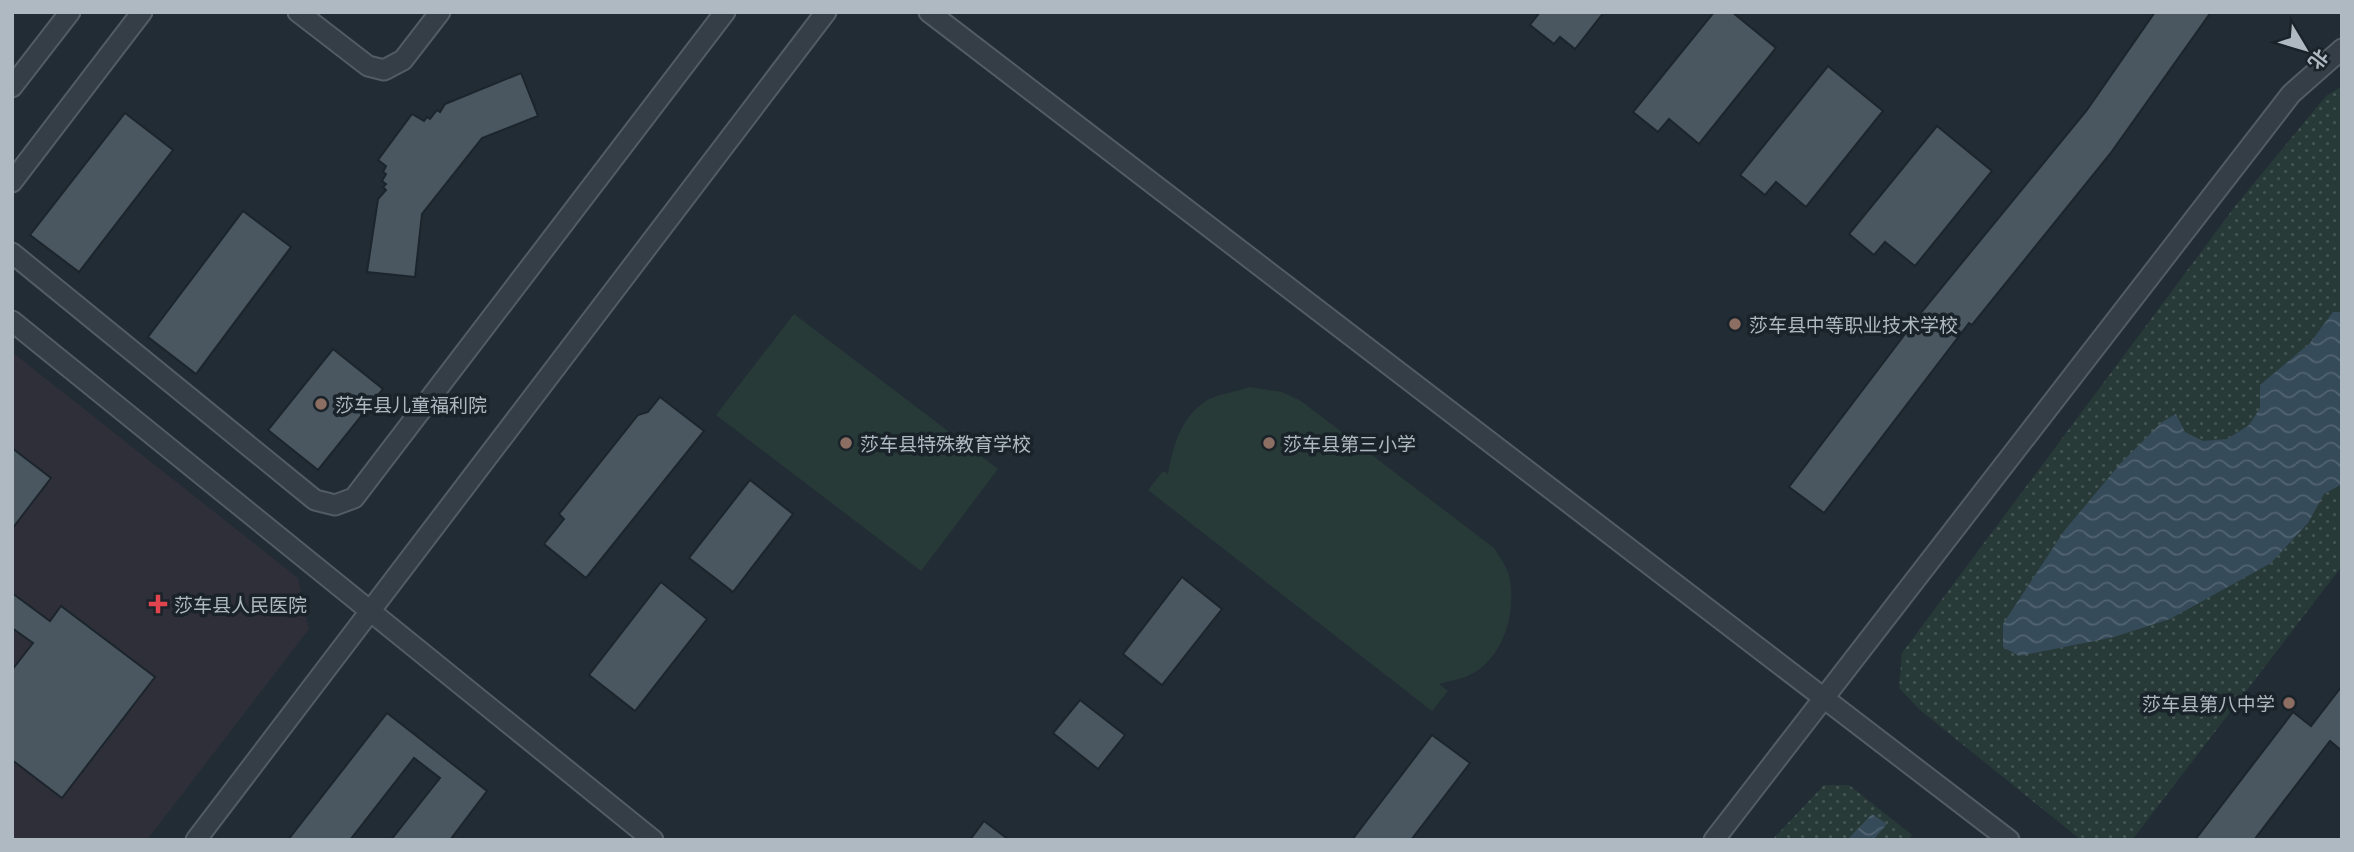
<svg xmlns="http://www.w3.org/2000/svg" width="2354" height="852" font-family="Barlow,'Noto Sans SC',sans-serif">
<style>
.medical{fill:#2f2f3a}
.green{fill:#273a38}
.park{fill:url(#park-dots)}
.water{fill:url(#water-waves)}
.building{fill:#4a5760;stroke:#1c252c;stroke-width:2}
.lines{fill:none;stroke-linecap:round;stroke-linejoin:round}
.minor-casing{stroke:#525c63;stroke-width:23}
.minor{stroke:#353e46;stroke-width:19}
.education-dot{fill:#8d6e63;stroke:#1a232a;stroke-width:2.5}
.health-dot{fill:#e0444e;stroke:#1a232a;stroke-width:2.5}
.labels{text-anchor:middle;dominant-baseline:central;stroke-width:7;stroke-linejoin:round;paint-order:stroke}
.poi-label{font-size:19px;fill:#afb9c2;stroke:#1a232a;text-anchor:start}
</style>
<defs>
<pattern id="park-dots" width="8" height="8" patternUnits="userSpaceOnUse" patternTransform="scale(1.75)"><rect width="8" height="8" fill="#273a38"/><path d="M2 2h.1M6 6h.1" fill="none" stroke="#445453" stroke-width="1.8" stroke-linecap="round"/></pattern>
<pattern id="water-waves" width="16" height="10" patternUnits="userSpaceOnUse" patternTransform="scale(1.75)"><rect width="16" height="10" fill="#364b5a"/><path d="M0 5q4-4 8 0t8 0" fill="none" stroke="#516370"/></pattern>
</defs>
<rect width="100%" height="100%" fill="#222c35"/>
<path class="medical" d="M12 352 298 578 309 629 147 840H12Z"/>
<g class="green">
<path d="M794 314 998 469 921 571 716 415Z"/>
<path d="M1249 387 1282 392 1301 401 1494 548C1499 556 1507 567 1509 576 1517 611 1504 658 1470 675 1461 679 1449 681 1439 684L1448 691 1432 711 1148 490 1163 471 1168 474C1173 446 1181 417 1206 401 1218 394 1236 392 1249 387Z"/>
</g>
<g class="park">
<path d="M2342 86V566L2132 840H2081L1920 710 1899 688 1902 653 2236 205 2326 96Z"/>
<path d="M1824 785H1849L1912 835 1908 840H1772Z"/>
</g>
<g class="water">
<path d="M2333 312H2342V484L2324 494 2308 523 2271 563 2170 619 2114 637 2019 656 2003 647V624L2064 531 2120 464 2162 422 2176 414 2185 432 2203 441 2227 439 2249 425 2260 408V385L2310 343Z"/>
<path d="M1872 814 1887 824 1873 840H1847Z"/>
</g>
<g class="building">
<path d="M1540 12H1604L1575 49 1560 37 1554 44 1530 25Z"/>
<path d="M1714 12H1732L1776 48 1699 144 1669 119 1658 132 1633 112Z"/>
<path d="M2155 12H2211L2110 154 1972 325 1969 323 1824 513 1789 487 1924 309 2087 110Z"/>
<path d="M1828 66 1883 111 1806 207 1776 182 1765 195 1740 175Z"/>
<path d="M521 73 538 116 482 138 422 214 415 277 367 272 378 199 386 190 383 187 386 184 382 181 386 174 383 172 386 166 378 160 412 114 424 121 427 117 430 119 437 110 440 112 445 104Z"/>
<path d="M125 113 173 150 79 272 30 235Z"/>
<path d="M1937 126 1992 171 1915 266 1885 242 1874 255 1849 234Z"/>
<path d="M243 211 291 247 196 374 148 337Z"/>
<path d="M333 349 383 389 318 470 268 430Z"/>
<path d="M660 397 704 431 586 578 544 544 564 519 559 514 638 415 648 412Z"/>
<path d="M12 448 51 478 12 529Z"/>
<path d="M750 480 793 514 733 592 689 558Z"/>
<path d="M1182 577 1222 609 1162 685 1123 654Z"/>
<path d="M661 582 707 619 635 711 589 675Z"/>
<path d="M12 593 50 621 61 606 155 677 62 798 12 760V670L33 643 12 628Z"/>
<path d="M2342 686V751L2330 741 2254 840H2195L2293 712 2311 726Z"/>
<path d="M1080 700 1125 735 1098 769 1053 733Z"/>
<path d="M387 713 487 791 450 840H391L440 778 414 758 350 840H288Z"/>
<path d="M1432 735 1470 763 1411 840H1352Z"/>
<path d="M984 821 1009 840H970Z"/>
</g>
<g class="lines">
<defs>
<g id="minor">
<path d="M298 12 368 66 384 70 403 60 440 12"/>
<path d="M929 12 2009 840"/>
<path d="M12 87 70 12"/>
<path d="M12 182 142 12"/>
<path d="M12 253 315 500 335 505 354 498 725 12"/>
<path d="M12 321 653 840"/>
<path d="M196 840 826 12"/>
<path d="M1714 840 2291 94 2342 49"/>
</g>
</defs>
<use href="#minor" class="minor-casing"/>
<use href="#minor" class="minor"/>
</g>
<g class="education-dot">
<circle cx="1735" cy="324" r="7"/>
<circle cx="321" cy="404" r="7"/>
<circle cx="846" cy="443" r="7"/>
<circle cx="1269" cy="443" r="7"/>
<circle cx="2289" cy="703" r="7"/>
</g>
<path class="health-dot" d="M154.5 593.5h7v7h7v7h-7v7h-7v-7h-7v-7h7z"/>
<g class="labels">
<g class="poi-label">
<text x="1749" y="324">莎车县中等职业技术学校</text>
<text x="335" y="404">莎车县儿童福利院</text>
<text x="860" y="443">莎车县特殊教育学校</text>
<text x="1283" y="443">莎车县第三小学</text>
<text x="174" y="604">莎车县人民医院</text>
<text x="2275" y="703" text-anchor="end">莎车县第八中学</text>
</g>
</g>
<rect width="2354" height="852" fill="none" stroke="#afb9c2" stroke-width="28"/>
<g transform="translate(2305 49) rotate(128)" stroke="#1a232a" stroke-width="5" paint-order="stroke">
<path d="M0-5L12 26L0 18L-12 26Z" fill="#afb9c2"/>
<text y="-10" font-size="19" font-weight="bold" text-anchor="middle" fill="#afb9c2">北</text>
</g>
</svg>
